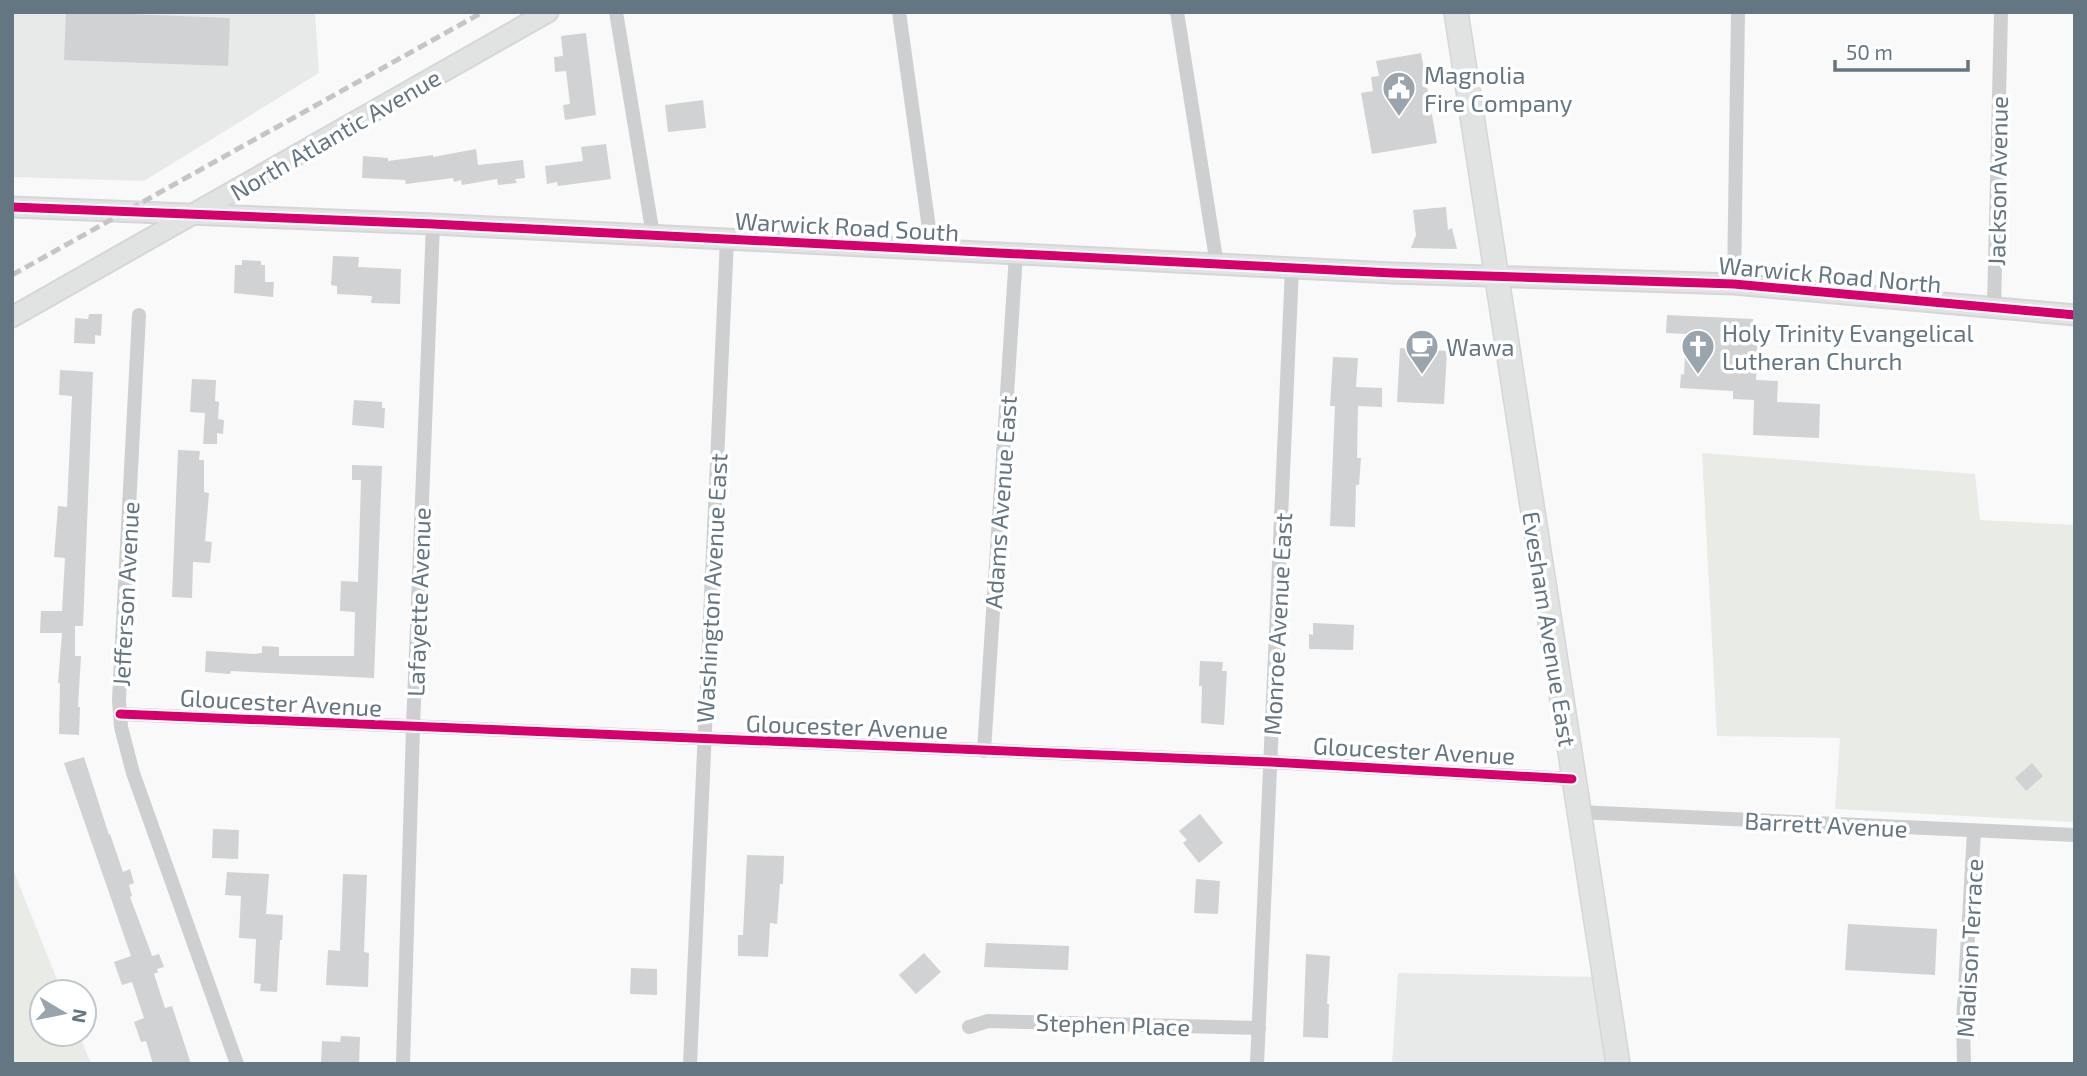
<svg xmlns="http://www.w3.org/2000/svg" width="2087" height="1076" font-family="'Exo 2',sans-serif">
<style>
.built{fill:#e8e9e9}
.green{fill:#e8ebe6}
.building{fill:#d0d2d3}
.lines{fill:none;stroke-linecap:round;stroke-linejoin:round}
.secondary-casing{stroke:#d5d6d7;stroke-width:23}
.primary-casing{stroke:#d5d6d7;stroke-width:26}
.street{stroke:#cecfd0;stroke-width:14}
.secondary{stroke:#e1e2e2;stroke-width:19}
.primary{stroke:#e1e2e2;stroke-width:23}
.rail{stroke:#c3c5c6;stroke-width:5;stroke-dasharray:10 5;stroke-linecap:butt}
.cycleway-casing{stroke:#fff;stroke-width:13}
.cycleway{stroke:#d6006c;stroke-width:9}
.labels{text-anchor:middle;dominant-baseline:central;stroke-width:7;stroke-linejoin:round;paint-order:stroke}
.poi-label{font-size:24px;fill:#657683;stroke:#fff;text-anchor:start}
.street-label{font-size:24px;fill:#657683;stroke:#fff}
</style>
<rect width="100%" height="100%" fill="#f9f9f9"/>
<g class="built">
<path d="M12 12H315L319 73 144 181 12 177Z"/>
<path d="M1398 973 1596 977 1609 1064H1392Z"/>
</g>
<g class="green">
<path d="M1702 453 1975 474 1980 520 2075 525V822L1835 809 1840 738 1717 736Z"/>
<path d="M12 867 62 992H42V1034H79L91 1064H12Z"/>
</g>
<g class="building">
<path d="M66 12H128V14L230 18 228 66 64 60Z"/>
<path d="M586 33 596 115 565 120 563 105 570 104 566 71 555 72 554 57 563 56 561 36Z"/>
<path d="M1421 53 1437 143 1372 154 1361 93 1373 91 1371 77 1379 76 1376 61Z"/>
<path d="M703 100 706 128 668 132 665 105Z"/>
<path d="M606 144 611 179 558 186 557 182 547 184 545 166 583 161 581 147Z"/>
<path d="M476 149 478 165 523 160 525 178 515 179 517 183 498 185 497 179 462 185 461 180 454 182 453 178 406 184 405 180 362 178 363 156 388 158V161L433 155V157Z"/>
<path d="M1446 207 1448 230 1452 228 1457 249 1411 248 1416 235 1413 210Z"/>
<path d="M333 256 359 257 358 267 401 269 400 304 371 303 372 296 337 294V286L331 285Z"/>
<path d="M242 260 261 261V265H265V282H274L273 297 234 293 235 265H242Z"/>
<path d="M89 314H102L101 336 95 335V344L74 343 75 318 88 319Z"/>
<path d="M1667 315 1753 319 1752 334H1758L1756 380 1778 381 1777 402 1820 404 1819 438 1753 435 1754 400 1733 399V391L1680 388 1681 374 1684 375 1686 334 1666 333Z"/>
<path d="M1400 348 1447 351 1444 404 1397 402Z"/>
<path d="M1333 357 1358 358 1356 387 1382 388V407L1358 406 1357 458H1361L1359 485H1356L1355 527 1330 526 1335 406H1330Z"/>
<path d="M60 370 93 372 83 626H75V656H81L78 707H80L79 735 59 734 60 683H58L62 633H40L41 611H62L65 558 54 557 58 506 67 507 72 396 59 395Z"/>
<path d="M192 379 216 380 215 401 219 402 218 419 224 420 223 434 217 433V444H203L205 413 190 412Z"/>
<path d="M354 400 382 402V408H385L384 428 352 425Z"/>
<path d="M178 450 200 451 199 460H204V492L209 493 205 541 212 542 210 563 193 562 192 598 172 597Z"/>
<path d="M352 465 382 466 374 678 231 671 230 674 205 672 206 651 254 654 262 653V646L279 647V656H354L355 612 340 611 341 581 358 582 361 480H352Z"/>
<path d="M1313 623 1354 625 1353 650 1309 649V634L1313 635Z"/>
<path d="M1200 661 1223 662 1222 671H1227L1224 725 1201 723 1202 686H1199Z"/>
<path d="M84 757 109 835 110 834 123 872 130 869 134 883 129 885 132 896 130 897 150 950 152 956 159 954 164 967 157 969 158 972 154 974 165 1008 172 1006 191 1064H153L146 1041 141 1042 134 1022 144 1018 132 982 122 985 114 962 131 956 64 763Z"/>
<path d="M2032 763 2043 776 2026 791 2015 778Z"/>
<path d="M1200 814 1223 843 1199 863 1183 843 1187 840 1179 831Z"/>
<path d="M213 829 239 830 238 859 212 858Z"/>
<path d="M747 855 784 856 783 884H780L777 924 770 923 768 957 738 956V935H743Z"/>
<path d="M227 872 269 874 266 914 283 915 282 940H280L277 992 260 991 261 984 254 983 256 939 239 938 241 896 225 895Z"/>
<path d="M343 874 367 875 364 952 369 953 368 987 326 985 328 950 340 951Z"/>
<path d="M1196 879 1220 881 1218 914 1194 913Z"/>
<path d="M1848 924 1937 929 1935 975 1845 970Z"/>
<path d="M986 943 1069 946 1068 970 984 967Z"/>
<path d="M924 953 941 972 916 994 899 975Z"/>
<path d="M1306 954 1330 956 1327 1004H1329L1328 1038 1303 1037Z"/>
<path d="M631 968 657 969V995L630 994Z"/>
<path d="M341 1036 360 1037 359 1064H321L322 1041 340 1042Z"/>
</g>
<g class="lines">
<defs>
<g id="secondary">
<path d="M12 207 433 224 1392 273 1734 284 2075 315"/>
<path d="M12 317 548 12"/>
</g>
<path id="primary" d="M1456 12C1511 363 1562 714 1618 1064"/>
</defs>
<use href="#secondary" class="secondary-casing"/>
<use href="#primary" class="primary-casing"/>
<g class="street">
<path d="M616 12 653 235"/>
<path d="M899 12 932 250"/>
<path d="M1177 12 1217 265"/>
<path d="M1734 284 1738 12"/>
<path d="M1994 307 2001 12"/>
<path d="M139 315 119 700 121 727 133 773 237 1064"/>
<path d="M120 714 1270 762 1572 779"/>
<path d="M984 751 1016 254"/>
<path d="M1578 812 2075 835"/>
<path d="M969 1027 988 1021 1259 1028"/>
<path d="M403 1064 413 727 433 224"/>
<path d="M690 1064 727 239"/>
<path d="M1257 1064 1292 268"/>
<path d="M1964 1064 1963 1023 1974 831"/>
</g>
<use href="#secondary" class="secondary"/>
<use href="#primary" class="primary"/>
<path class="rail" d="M12 275 483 12"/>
<defs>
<g id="cycleway">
<path d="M12 207 433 224 1392 273 1734 284 2075 315"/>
<path d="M120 714 1270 762 1572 779"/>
</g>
</defs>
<use href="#cycleway" class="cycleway-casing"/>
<use href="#cycleway" class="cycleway"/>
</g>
<defs>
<symbol id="civic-pin" viewBox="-11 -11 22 30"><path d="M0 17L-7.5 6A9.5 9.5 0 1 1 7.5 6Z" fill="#99a4ac" stroke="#fff"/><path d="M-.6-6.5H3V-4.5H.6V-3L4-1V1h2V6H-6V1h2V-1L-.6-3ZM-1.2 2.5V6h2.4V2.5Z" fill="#fff"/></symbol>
<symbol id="cafe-pin" viewBox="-11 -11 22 30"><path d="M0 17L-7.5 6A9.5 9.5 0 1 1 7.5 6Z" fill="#99a4ac" stroke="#fff"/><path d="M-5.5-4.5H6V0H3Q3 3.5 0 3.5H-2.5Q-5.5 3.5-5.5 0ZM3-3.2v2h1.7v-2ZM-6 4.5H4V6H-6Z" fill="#fff"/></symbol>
<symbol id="church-pin" viewBox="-11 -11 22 30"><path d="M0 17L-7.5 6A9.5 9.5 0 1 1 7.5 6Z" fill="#99a4ac" stroke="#fff"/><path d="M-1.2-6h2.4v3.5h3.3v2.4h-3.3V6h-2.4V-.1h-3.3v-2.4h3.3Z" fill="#fff"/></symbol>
</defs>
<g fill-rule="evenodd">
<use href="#civic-pin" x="1380" y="69" width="38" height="52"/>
<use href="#cafe-pin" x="1403" y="327" width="38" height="52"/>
<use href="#church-pin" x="1679" y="327" width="38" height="52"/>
</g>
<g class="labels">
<g class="poi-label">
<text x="1424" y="74">Magnolia<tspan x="1424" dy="28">Fire Company</tspan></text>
<text x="1722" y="332">Holy Trinity Evangelical<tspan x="1722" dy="28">Lutheran Church</tspan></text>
<text x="1446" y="346">Wawa</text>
</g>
<g class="street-label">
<text transform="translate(335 134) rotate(-30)">North Atlantic Avenue</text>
<text transform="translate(1997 181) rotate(-89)">Jackson Avenue</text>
<text transform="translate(847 226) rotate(3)">Warwick Road South</text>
<text transform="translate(1830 274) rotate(5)">Warwick Road North</text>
<text transform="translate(1000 502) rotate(-86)">Adams Avenue East</text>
<text transform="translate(711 588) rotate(-87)">Washington Avenue East</text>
<text transform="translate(125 594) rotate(-87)">Jefferson Avenue</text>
<text transform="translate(418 602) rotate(-88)">Lafayette Avenue</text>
<text transform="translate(1277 624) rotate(-87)">Monroe Avenue East</text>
<text transform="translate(1550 629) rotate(81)">Evesham Avenue East</text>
<text transform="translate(281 702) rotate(3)">Gloucester Avenue</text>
<text transform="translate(847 726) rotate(2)">Gloucester Avenue</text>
<text transform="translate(1414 750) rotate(3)">Gloucester Avenue</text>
<text transform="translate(1826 824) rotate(3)">Barrett Avenue</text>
<text transform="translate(1969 948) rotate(-87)">Madison Terrace</text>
<text transform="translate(1113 1024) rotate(2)">Stephen Place</text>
</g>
</g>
<rect width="2087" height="1076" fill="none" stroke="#657683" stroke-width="28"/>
<g transform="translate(63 1013) rotate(100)"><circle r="33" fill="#ffffff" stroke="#c1c8cd" stroke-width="2"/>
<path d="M0-5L12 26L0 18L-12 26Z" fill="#99a4ac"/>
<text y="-10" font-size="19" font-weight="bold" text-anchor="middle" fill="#657683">N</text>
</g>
<path d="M1835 60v10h133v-10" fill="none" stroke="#657683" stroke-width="3.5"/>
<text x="1846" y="60" font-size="21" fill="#657683" stroke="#ffffff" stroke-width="5" paint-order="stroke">50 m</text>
</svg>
